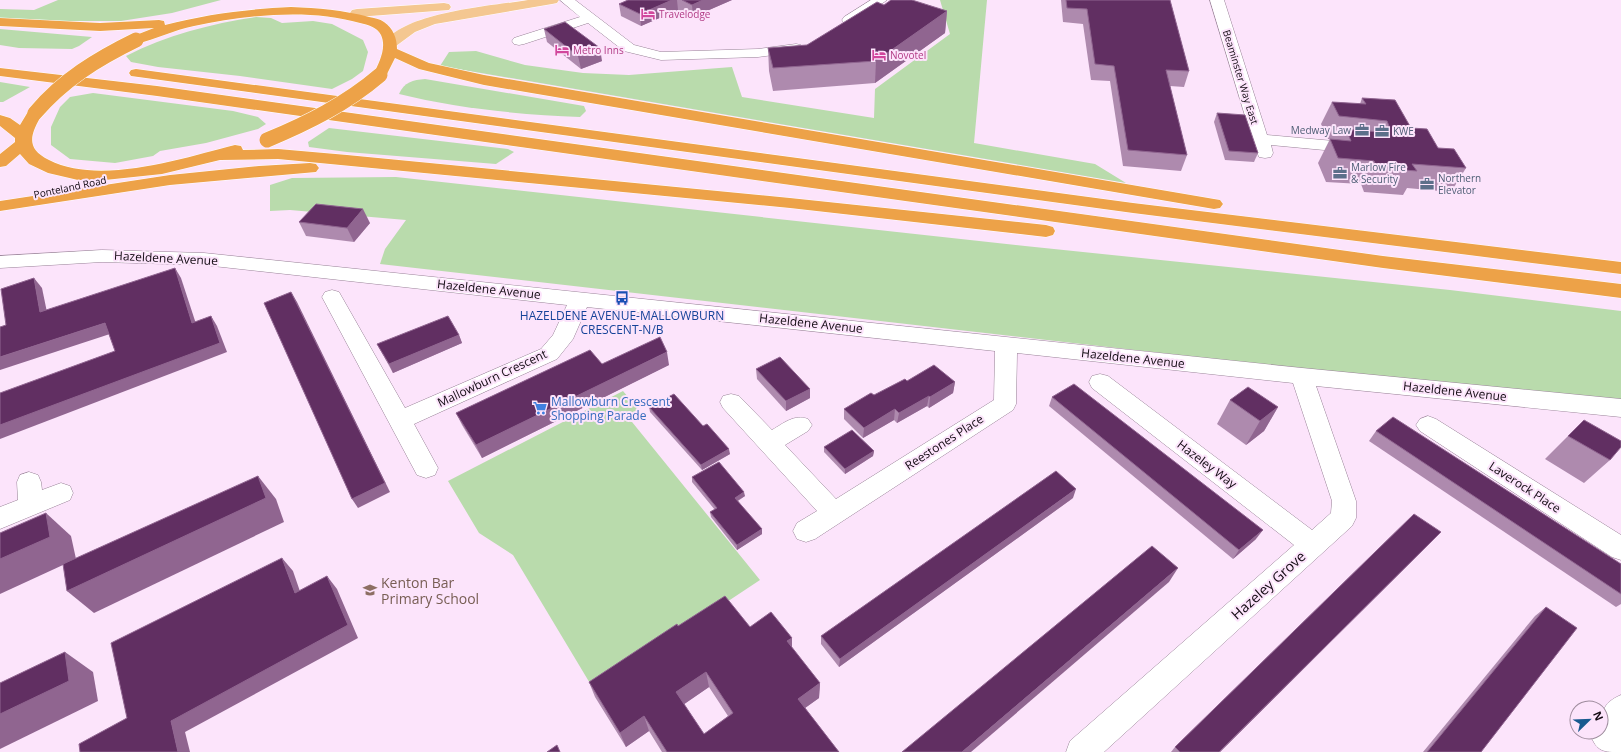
<svg xmlns="http://www.w3.org/2000/svg" width="1621" height="752" font-family="'Open Sans',sans-serif">
<style>
.green{fill:#b9dbac}
.lines{fill:none;stroke-linecap:round;stroke-linejoin:round}
.minor-casing{stroke:#988297;stroke-width:1}
.major-casing{stroke:#fff;stroke-width:1}
.highway-casing{stroke:#fff;stroke-width:1}
.minor{fill:#fff;fill-rule:evenodd}
.major{fill:#f4c791;fill-rule:evenodd}
.highway{fill:#eda248;fill-rule:evenodd}
.highway-bridge-casing{stroke:#fff;stroke-width:16;stroke-linecap:butt}
.highway-bridge{stroke:#eda248;stroke-width:15}
.wall{fill:#ae8aae;fill-rule:evenodd}
.shaded-wall{fill:#906590}
.building{fill:#612f62;stroke:#906590;fill-rule:evenodd}
.labels{text-anchor:middle;dominant-baseline:central;stroke-width:4;stroke-linejoin:round;paint-order:stroke}
.far-hotel-label{font-size:10px;fill:#b23c85;stroke:#fce4fb;text-anchor:start}
.far-street-label{font-size:10px;fill:#110911;stroke:#fce4fb}
.far-service-label{font-size:10px;fill:#4e5e75;stroke:#fce4fb;text-anchor:start}
.street-label{font-size:12px;fill:#110911;stroke:#fce4fb}
.transit-label{font-size:12px;fill:#164399;stroke:#fce4fb}
.shop-label{font-size:12px;fill:#366cbe;stroke:#fce4fb;text-anchor:start}
.near-education-label{font-size:14px;fill:#785e54;stroke:#fce4fb;text-anchor:start}
.near-street-label{font-size:14px;fill:#110911;stroke:#fce4fb}
</style>
<rect width="100%" height="100%" fill="#fce4fb"/>
<g class="green">
<path d="M58 0H221L172 13 121 21H60L0 18V9L34 10Z"/>
<path d="M940 0H987L974 143 1095 164 1126 183 440 66 449 52 476 51 525 65 583 73 629 75 732 67 742 97 874 118 875 89 950 34Z"/>
<path d="M256 17 271 18 282 23 313 21 332 24 363 40 368 52 363 71 352 79 332 89 240 76 158 67 131 62 126 56C167 35 210 24 256 17Z"/>
<path d="M0 29 92 37 79 46 72 49 19 48 0 45Z"/>
<path d="M425 79 584 106 586 111 580 117C522 115 455 108 399 94 404 82 413 80 425 79Z"/>
<path d="M0 82 30 87 3 102H0Z"/>
<path d="M93 93 233 111 258 117 266 124 258 129 206 143 160 151 153 156 115 163 70 159 51 145V127L60 107 70 97Z"/>
<path d="M329 128 508 149 514 152 496 164 347 152 309 147 308 142Z"/>
<path d="M396 177 1025 246 1450 290 1621 311V400L1249 363 380 264 385 249 406 220 290 210 270 211V185L292 178Z"/>
<path d="M623 391 640 411 628 417 760 580 594 690 513 555 479 533 448 481Z"/>
</g>
<g class="lines">
<defs>
<g id="minor">
<path d="M560 0H575L634 45 661 52 758 49 796 44 801 45 803 48 801 51 796 52 758 57 661 60 624 51 588 23 524 44 519 45 514 44 512 41 514 38 580 17Z"/>
<path d="M871 0H887L854 23 849 24 844 23 842 20 844 17Z"/>
<path d="M1210 0H1224L1267 135 1356 143 1362 144 1364 148 1362 152 1356 153 1271 145 1273 153 1271 157 1265 158 1259 157 1252 139Z"/>
<path d="M102 250 204 253 1302 368 1621 399V417L1316 386 1356 501V518L1352 526 1104 752H1066L1070 741 1294 545 1092 388 1089 382 1092 376 1100 374 1108 376 1312 530 1331 513 1332 501 1293 383 1017 353 1016 404 1013 410 815 539 806 542 797 539 793 531 797 523 817 511 723 408 720 402 723 396 731 394 739 396 772 430C784 423 794 414 808 419L812 425 808 431 785 445 836 499 994 400 995 351 587 307 573 339 557 359 414 424 438 468 435 475 426 478 417 475 322 297 325 292 332 290 339 292 405 408 541 349 553 335 567 305 204 265 102 262 0 268V256Z"/>
<path d="M1428 416 1436 419 1621 535V560L1612 557 1420 431 1416 425 1420 419Z"/>
<path d="M29 472 38 475 41 482 42 490 61 483 70 486 73 493 70 500 0 529V507L18 500 17 482 20 475Z"/>
<path d="M1621 695V752C1603 752 1597 752 1590 734L1591 732H1601C1601 713 1602 703 1621 695Z"/>
</g>
<g id="major">
<path d="M528 0H559L557 3 552 4 435 24 415 32 396 46 391 47 386 46 384 43C405 12 492 6 528 0Z"/>
<path d="M444 3 449 4 451 7 449 10 357 17 352 16 350 13 352 10 357 9Z"/>
</g>
<g id="highway">
<path d="M291 7C318 8 343 10 369 17 374 18 380 19 384 22 393 28 397 38 397 49L429 63 484 75 1214 199 1220 200 1223 204 1220 208 1214 209 484 85 419 69 395 58 385 78 380 79 375 78 373 75C379 63 387 48 381 35 377 27 368 25 360 23 309 8 246 15 194 26 174 30 156 39 136 44L131 43 129 40 131 37 154 28 100 31 0 26V18L100 23 159 20 164 21 165 25C207 14 248 9 291 7Z"/>
<path d="M0 68 157 86 1383 256 1621 284V298L1383 268 157 96 0 76Z"/>
<path d="M136 69 1133 203 1621 262V274L1133 213 131 76 129 73 131 70Z"/>
<path d="M35 108 41 110 43 113C31 133 24 148 49 160 100 186 183 158 235 145L241 146 243 150 278 149 347 155 790 198 1046 225 1053 227 1055 231 1053 235 1046 237 790 208 278 159 220 160 162 174 105 180H78L48 173 29 164 20 154 6 166 0 167V154L15 142V138L0 126V115L10 118 20 125 29 110Z"/>
<path d="M310 163 316 164 319 168 316 172 170 185 0 211V201L170 175 259 166Z"/>
</g>
</defs>
<use href="#minor" class="minor-casing"/>
<use href="#major" class="major-casing"/>
<use href="#highway" class="highway-casing"/>
<use href="#minor" class="minor"/>
<use href="#major" class="major"/>
<use href="#highway" class="highway"/>
<defs>
<g id="highway-bridge">
<path d="M35 113C63 80 97 59 136 40"/>
<path d="M267 140C308 123 346 104 380 75"/>
</g>
</defs>
<use href="#highway-bridge" class="highway-bridge-casing"/>
<use href="#highway-bridge" class="highway-bridge"/>
</g>
<g class="wall">
<path d="M628 0H732L693 17 678 10 641 26 621 16 619 4Z"/>
<path d="M1061 0H1170L1189 71 1184 87 1170 86 1187 155 1181 171 1123 166 1110 81 1091 80 1083 24 1063 22Z"/>
<path d="M884 5 947 11 945 33 875 83 773 91 769 71 768 48 807 45Z"/>
<path d="M544 29 602 61 581 69 547 42Z"/>
<path d="M1362 98 1411 128 1466 168 1451 192 1407 188 1403 195 1364 192 1361 184 1326 182 1318 163 1330 139 1334 140 1328 139 1321 124 1332 102 1360 104Z"/>
<path d="M1217 113 1258 153 1254 162 1225 160 1214 122Z"/>
<path d="M299 222 370 223 354 242 306 236Z"/>
<path d="M459 335 462 343 393 373 377 344Z"/>
<path d="M602 364 669 365 482 458 462 425 456 413Z"/>
<path d="M756 369 810 389V398L786 411 757 379Z"/>
<path d="M907 381 955 382 953 393 929 408 927 406 897 423 894 420 863 438 844 419V409Z"/>
<path d="M1052 397 1256 539 1233 559 1049 406Z"/>
<path d="M1230 400 1278 407 1264 431 1246 445 1217 424Z"/>
<path d="M649 407 703 426 730 454 702 470 650 412Z"/>
<path d="M1584 420 1610 460 1584 483 1545 459Z"/>
<path d="M1376 431 1621 564V604L1616 607 1369 441Z"/>
<path d="M824 447 874 451 873 456 845 474 824 452Z"/>
<path d="M692 477 745 496 738 501 762 534 737 550 711 517 710 512 715 510 692 482Z"/>
<path d="M1073 498 839 667 821 644V636Z"/>
<path d="M1441 532 1220 752H1171L1175 747Z"/>
<path d="M1546 607 1481 752H1423L1535 616Z"/>
<path d="M678 626 750 627 792 638V648L820 683 819 698 805 708 839 752H662L649 731 626 747 595 697 589 682ZM709 687 728 716 704 734 684 704Z"/>
</g>
<g class="shaded-wall">
<path d="M672 0H677L678 10 641 26 640 14Z"/>
<path d="M703 0H732L693 17 692 5Z"/>
<path d="M947 11 945 33 875 83 876 61Z"/>
<path d="M600 48 602 61 581 69 578 56Z"/>
<path d="M363 209 370 223 354 242 347 228Z"/>
<path d="M175 268 181 278 199 333 192 323Z"/>
<path d="M34 278 42 288 49 322 40 312Z"/>
<path d="M291 292 297 302 390 492 358 508 352 499Z"/>
<path d="M211 316 217 326 227 352 0 439V425Z"/>
<path d="M105 323 113 333 0 370V357Z"/>
<path d="M459 335 462 343 393 373 389 364Z"/>
<path d="M667 352 669 365 482 458 476 445Z"/>
<path d="M955 382 953 393 929 408 930 397Z"/>
<path d="M810 389V398L786 411V401Z"/>
<path d="M929 396 927 406 897 423 899 413Z"/>
<path d="M1278 407 1264 431 1246 445 1260 421Z"/>
<path d="M895 409 894 420 863 438 864 428Z"/>
<path d="M729 449 730 454 702 470 701 465Z"/>
<path d="M874 451 873 456 845 474V469Z"/>
<path d="M258 476 276 499 284 522 94 613 67 591Z"/>
<path d="M1076 489 1073 498 839 667 840 659Z"/>
<path d="M744 492 745 496 735 502V498Z"/>
<path d="M46 513 71 536 76 559 0 594V559Z"/>
<path d="M762 529V534L737 550V545Z"/>
<path d="M1263 530 1256 539 1233 559 1239 550Z"/>
<path d="M1441 532 1220 752H1219Z"/>
<path d="M282 558 293 571 305 606 295 593Z"/>
<path d="M1178 568 1169 582 971 752H962Z"/>
<path d="M327 576 337 589 358 638 185 732 190 752H178L171 721Z"/>
<path d="M792 638V653L787 641Z"/>
<path d="M65 652 93 672 98 701 0 749V714Z"/>
<path d="M706 672 709 687 680 707 676 692Z"/>
<path d="M820 683 819 698 798 713V699Z"/>
<path d="M644 716 649 731 626 747 620 733Z"/>
</g>
<g class="building">
<path d="M628 0H672L640 14 619 4Z"/>
<path d="M682 0H703L692 5Z"/>
<path d="M891 0H912L947 11 876 61 773 68 768 48 807 45 877 2 884 5Z"/>
<path d="M1066 0H1170L1189 71 1166 70 1187 155 1128 150 1114 66 1095 64 1087 9 1067 8Z"/>
<path d="M565 22 600 48 578 56 544 29Z"/>
<path d="M1362 98 1395 100 1411 128 1427 129 1438 148 1454 149 1466 168 1412 164 1417 171 1377 168 1374 161 1338 158 1330 139 1351 141 1346 129 1379 132 1386 131 1389 126 1387 121 1339 116 1332 102 1366 104Z"/>
<path d="M1217 113 1245 115 1258 153 1229 151Z"/>
<path d="M316 204 363 209 347 228 299 222Z"/>
<path d="M175 268 192 323 211 316 220 343 0 425V393L115 351 105 323 0 357V327L6 325 1 289 34 278 40 312Z"/>
<path d="M291 292 385 483 352 499 264 303Z"/>
<path d="M448 316 459 335 389 364 377 344Z"/>
<path d="M660 337 667 352 476 445 456 413 590 350 602 364Z"/>
<path d="M780 357 810 389 786 401 756 369Z"/>
<path d="M934 365 955 382 930 397 929 396 899 413 895 409 864 428 844 409 871 393 874 395 905 379 907 381Z"/>
<path d="M1074 384 1263 530 1239 550 1052 397Z"/>
<path d="M1248 387 1278 407 1260 421 1230 400Z"/>
<path d="M674 394 703 426 707 424 729 449 701 465 649 407Z"/>
<path d="M1393 417 1621 564V594L1376 431Z"/>
<path d="M1584 420 1621 441V447L1610 460 1568 436Z"/>
<path d="M852 430 874 451 845 469 824 447Z"/>
<path d="M719 462 744 492 735 498 762 529 737 545 710 512 717 508 692 477Z"/>
<path d="M1056 471 1076 489 840 659 821 636Z"/>
<path d="M258 476 266 498 67 591 63 564Z"/>
<path d="M46 513 50 537 0 559V533Z"/>
<path d="M1414 514 1441 532 1219 752H1180L1175 747Z"/>
<path d="M1152 546 1178 568 962 752H902Z"/>
<path d="M282 558 295 593 327 576 348 625 171 721 178 752H80L79 744 127 718 111 643Z"/>
<path d="M725 596 750 627 771 612 792 638 787 641 820 683 798 699 839 752H667L644 716 620 733 589 682 677 624 678 626ZM706 672 733 713 704 734 676 692Z"/>
<path d="M1546 607 1577 628 1481 752H1427Z"/>
<path d="M65 652 69 681 0 714V683Z"/>
<path d="M557 745 560 752H547Z"/>
</g>
<defs>
<symbol id="hotel-bare" viewBox="-9 -9 18 18"><path d="M-6-4.5h1.5V1H6V5H4.5V3h-9V5H-6ZM-4 0a1.8 1.8 0 1 1 3.6 0ZM.5 0V-2.5h3Q6-2.5 6 0Z" fill="#d1479c" stroke="#fce4fb" stroke-width="2.5" paint-order="stroke"/></symbol>
<symbol id="office-bare" viewBox="-9 -9 18 18"><path d="M-6-3h4V-5.5h4V-3h4V5H-6ZM-1-4.5V-3h2v-1.5ZM-6 0V1H6V0Z" fill="#5c6f8a" stroke="#fce4fb" stroke-width="2.5" paint-order="stroke"/></symbol>
<symbol id="bus-bare" viewBox="-9 -9 18 18"><path d="M-5-6H5V4H4V6H2V4H-2V6H-4V4H-5ZM-3.5-4V0h7V-4ZM-3.5 1.2v1.5H-2V1.2ZM2 1.2v1.5H3.5V1.2Z" fill="#1a4fb4" stroke="#fce4fb" stroke-width="2.5" paint-order="stroke"/></symbol>
<symbol id="supermarket-bare" viewBox="-9 -9 18 18"><path d="M-6-5.5h2.5l.6 2H6L4.5 2H-2.5L-4.4-4H-6ZM-1.5 3.2a1.3 1.3 0 1 0 .1 0ZM3 3.2a1.3 1.3 0 1 0 .1 0Z" fill="#3f7fe0" stroke="#fce4fb" stroke-width="2.5" paint-order="stroke"/></symbol>
<symbol id="school-bare" viewBox="-9 -9 18 18"><path d="M0-5L7-2L0 1L-7-2ZM-4 1L0 2.5L4 1V4Q0 6-4 4Z" fill="#8d6e63" stroke="#fce4fb" stroke-width="2.5" paint-order="stroke"/></symbol>
</defs>
<g fill-rule="evenodd">
<use href="#hotel-bare" x="638" y="4" width="20" height="20"/>
<use href="#hotel-bare" x="552" y="40" width="20" height="20"/>
<use href="#hotel-bare" x="869" y="45" width="20" height="20"/>
<use href="#office-bare" x="1352" y="120" width="20" height="20"/>
<use href="#office-bare" x="1372" y="121" width="20" height="20"/>
<use href="#office-bare" x="1330" y="163" width="20" height="20"/>
<use href="#office-bare" x="1417" y="174" width="20" height="20"/>
<use href="#bus-bare" x="612" y="288" width="20" height="20"/>
<use href="#supermarket-bare" x="530" y="398" width="20" height="20"/>
<use href="#school-bare" x="360" y="580" width="20" height="20"/>
</g>
<g class="labels">
<g class="far-hotel-label">
<text x="659" y="14">Travelodge</text>
<text x="573" y="50">Metro Inns</text>
<text x="890" y="55">Novotel</text>
</g>
<g class="far-street-label">
<text transform="translate(1241 77) rotate(73)">Beaminster Way East</text>
<text transform="translate(70 187) rotate(-12)">Ponteland Road</text>
</g>
<g class="far-service-label">
<text x="1351" y="130" text-anchor="end">Medway Law</text>
<text x="1393" y="131">KWE</text>
<text x="1351" y="167">Marlow Fire<tspan x="1351" dy="12">&amp; Security</tspan></text>
<text x="1438" y="178">Northern<tspan x="1438" dy="12">Elevator</tspan></text>
</g>
<g class="street-label">
<text transform="translate(166 258) rotate(3)">Hazeldene Avenue</text>
<text transform="translate(489 289) rotate(6)">Hazeldene Avenue</text>
<text transform="translate(811 323) rotate(6)">Hazeldene Avenue</text>
<text transform="translate(1133 358) rotate(6)">Hazeldene Avenue</text>
<text transform="translate(492 378) rotate(-25)">Mallowburn Crescent</text>
<text transform="translate(1455 391) rotate(6)">Hazeldene Avenue</text>
<text transform="translate(944 442) rotate(-33)">Reestones Place</text>
<text transform="translate(1207 464) rotate(37)">Hazeley Way</text>
<text transform="translate(1525 487) rotate(33)">Laverock Place</text>
</g>
<g class="transit-label">
<text x="622" y="315">HAZELDENE AVENUE-MALLOWBURN<tspan x="622" dy="14">CRESCENT-N/B</tspan></text>
</g>
<g class="shop-label">
<text x="551" y="401">Mallowburn Crescent<tspan x="551" dy="14">Shopping Parade</tspan></text>
</g>
<g class="near-education-label">
<text x="381" y="582">Kenton Bar<tspan x="381" dy="16">Primary School</tspan></text>
</g>
<g class="near-street-label">
<text transform="translate(1268 585) rotate(-42)">Hazeley Grove</text>
</g>
</g>
<g transform="translate(1589 720) rotate(67)"><circle r="19" fill="#fce4fb" stroke="#9e8c9d"/>
<path d="M0-3L7 15L0 10L-7 15Z" fill="#185a8f"/>
<text y="-6" font-size="11" font-weight="bold" text-anchor="middle" fill="#110911">N</text>
</g>
</svg>
